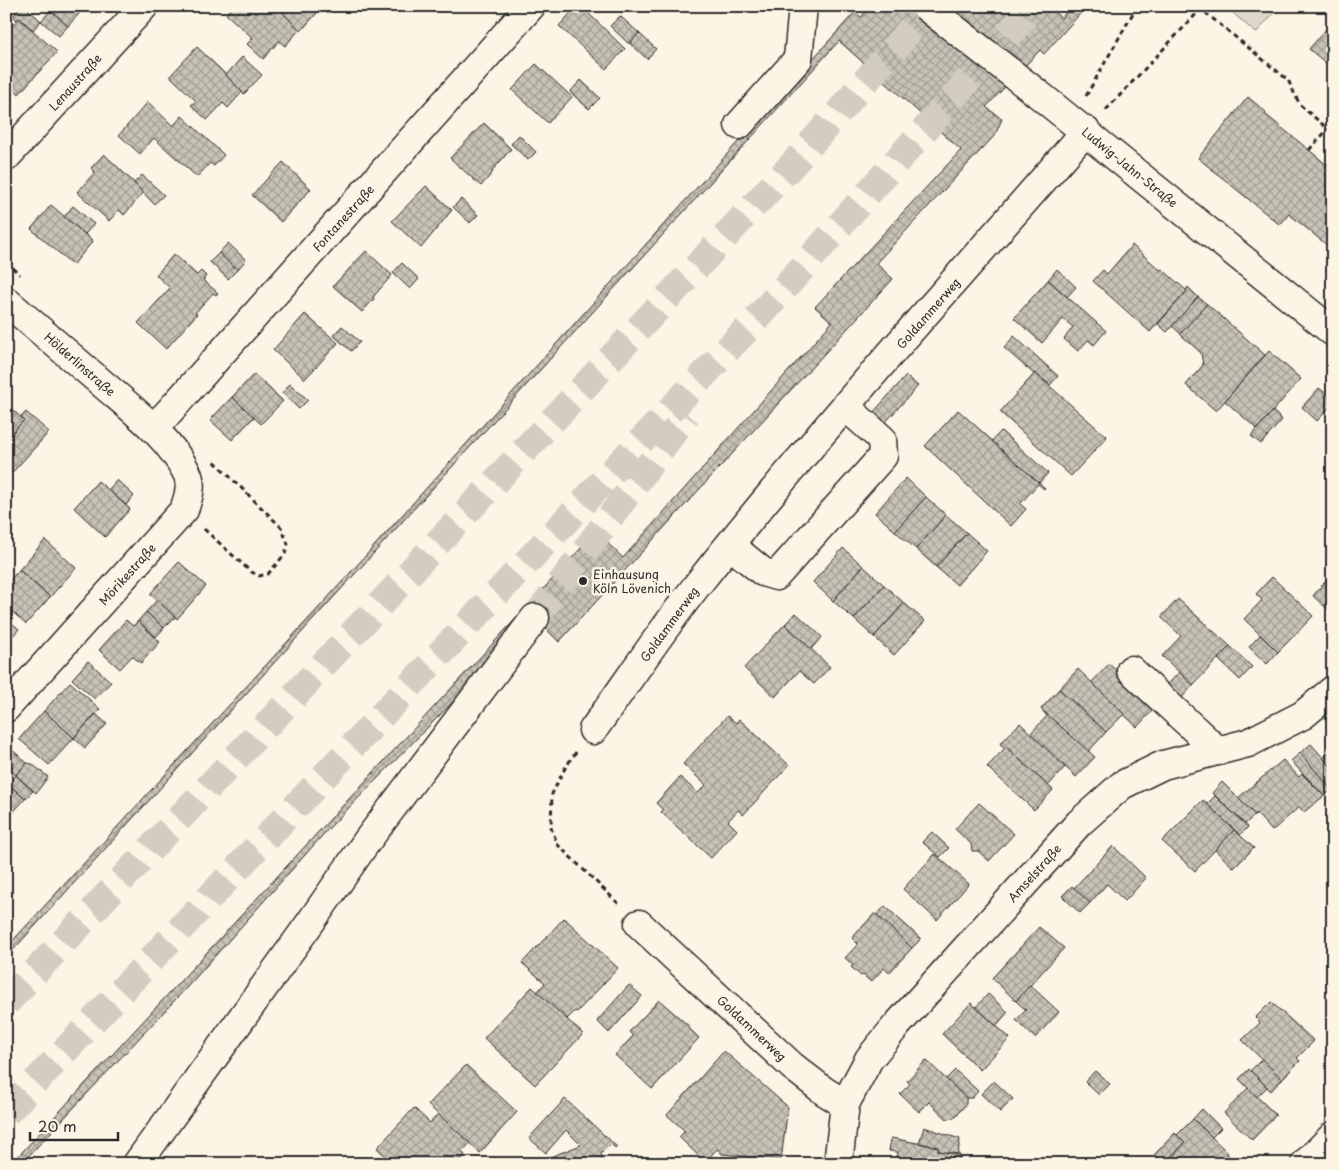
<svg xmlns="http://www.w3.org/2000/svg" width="1339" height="1170" font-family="'Playpen Sans',sans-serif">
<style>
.green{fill:#ded8ca;stroke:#84827a}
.building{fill:url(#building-cross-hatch);stroke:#2b2b2b}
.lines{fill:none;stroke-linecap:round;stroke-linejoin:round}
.highway-tunnel{stroke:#d2cdc0;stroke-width:28;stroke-dasharray:28 14;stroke-linecap:butt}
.minor-casing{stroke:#2b2b2b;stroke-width:31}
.highway-casing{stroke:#2b2b2b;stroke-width:31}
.path{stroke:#2b2b2b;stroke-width:3;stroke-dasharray:5 4;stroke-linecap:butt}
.minor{stroke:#fcf5e5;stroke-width:28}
.highway{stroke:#fcf5e5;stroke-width:28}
.minor-bridge-casing{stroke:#2b2b2b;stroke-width:31;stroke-linecap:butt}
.minor-bridge{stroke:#fcf5e5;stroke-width:28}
.poi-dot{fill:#2b2b2b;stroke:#fcf5e5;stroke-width:2}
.labels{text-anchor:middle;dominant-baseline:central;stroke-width:5;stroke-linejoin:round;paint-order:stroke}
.street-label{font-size:12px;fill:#2b2b2b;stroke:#fcf5e5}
.poi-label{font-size:12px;fill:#2b2b2b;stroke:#fcf5e5;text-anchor:start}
</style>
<defs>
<pattern id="building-cross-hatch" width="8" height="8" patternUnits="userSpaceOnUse" patternTransform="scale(1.25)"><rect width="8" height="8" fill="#c8c3b7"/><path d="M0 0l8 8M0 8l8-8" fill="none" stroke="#a39f95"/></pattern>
</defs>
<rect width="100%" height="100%" fill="#fcf5e5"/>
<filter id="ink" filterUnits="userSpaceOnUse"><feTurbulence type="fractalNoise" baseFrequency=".02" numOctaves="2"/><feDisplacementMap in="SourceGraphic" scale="10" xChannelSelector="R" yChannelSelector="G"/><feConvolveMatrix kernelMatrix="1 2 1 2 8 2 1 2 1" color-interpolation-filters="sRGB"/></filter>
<g filter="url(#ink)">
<path class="green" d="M1225 6H1280L1256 33Z"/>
<g class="building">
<path d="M21 6H25L41 21 33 30 19 18 17 20 13 16Z"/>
<path d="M47 6H86L68 26Z"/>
<path d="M233 6H277L300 29 285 46 279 41 263 59 247 44 253 38 226 14Z"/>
<path d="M286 6H310L317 13 301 31 283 13 284 12 282 11Z"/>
<path d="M577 6H581L625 49 606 69 559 26Z"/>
<path d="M871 6H1048L1061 18 1072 6H1087L1044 54 1040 50 986 107 1002 119 995 135 876 263 893 279 559 642 535 618 329 828 190 984 21 1164H11L596 532 623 558 832 322 815 307 961 150 839 41 6 958V948L323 603 855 12 861 17Z"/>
<path d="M51 10 68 26 59 36 41 21Z"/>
<path d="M620 16 639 33 629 44 610 26Z"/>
<path d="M19 18 57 52 19 94 6 82V45L12 39 6 35V32Z"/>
<path d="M1333 21V69L1309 49Z"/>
<path d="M639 33 656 49 647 59 630 43Z"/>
<path d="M197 47 243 91 228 108 223 103 207 120 191 105 196 101 170 76Z"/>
<path d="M242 57 262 75 244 94 226 75Z"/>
<path d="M536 64 572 97 548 123 512 90Z"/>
<path d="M581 80 600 98 589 109 570 92Z"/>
<path d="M1248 97 1266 112 1265 114 1309 150 1327 165 1328 163 1333 167V250L1289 214 1280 225 1198 158Z"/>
<path d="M148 102 173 126 182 116 224 155 214 166 210 163 197 177 154 138 140 154 119 135Z"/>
<path d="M484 123 511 149 492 171 493 172 481 186 450 158Z"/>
<path d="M519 135 536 152 528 160 511 144Z"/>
<path d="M104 154 144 192 124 215 119 210 109 221 77 192 95 172 91 168Z"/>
<path d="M283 162 311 189 281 222 252 195Z"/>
<path d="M142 175 164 195 154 204 134 183Z"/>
<path d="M426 186 452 210 421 248 392 221Z"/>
<path d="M461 199 478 215 470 223 453 207Z"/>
<path d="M51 205 93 241 73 265 31 229Z"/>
<path d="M73 206 94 224 85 234 64 217Z"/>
<path d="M228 243 246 260 237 270 219 253Z"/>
<path d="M1132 245 1160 270 1162 269 1187 291 1150 332 1093 281 1103 270 1107 274Z"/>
<path d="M366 251 392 275 373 297 374 299 362 312 333 286Z"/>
<path d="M219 253 237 270 228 279 210 262Z"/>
<path d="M174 254 197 275 201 271 206 276 203 280 218 293 216 295 213 293 195 313 197 314 166 349 138 323 170 288 156 275Z"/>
<path d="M402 263 419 279 410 289 393 273Z"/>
<path d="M1057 269 1076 287 1067 297 1048 280Z"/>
<path d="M1048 280 1106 331 1094 345 1088 340 1078 351 1064 339 1073 327 1063 319 1042 343 1014 318Z"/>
<path d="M1188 287 1198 297 1167 332 1158 324 1187 291 1186 290Z"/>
<path d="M1198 297 1207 304 1181 334 1172 326Z"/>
<path d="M1207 304 1265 355 1216 411 1186 385 1203 365 1201 353 1180 334Z"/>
<path d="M305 314 338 343 305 379 273 350Z"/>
<path d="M342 326 360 342 351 351 333 335Z"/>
<path d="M1014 336 1058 376 1050 385 1035 373 1034 374 1004 348Z"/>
<path d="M1269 351 1301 379 1257 429 1225 401Z"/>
<path d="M1035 373 1107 437 1071 476 1000 412Z"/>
<path d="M254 374 283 401 261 424 232 397Z"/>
<path d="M906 376 918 386 882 426 871 415Z"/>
<path d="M290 384 308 400 299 409 282 393Z"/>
<path d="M1319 388 1333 399V404L1317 421 1302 407Z"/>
<path d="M232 397 254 417 232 440 210 420Z"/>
<path d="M6 404 24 420 6 440Z"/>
<path d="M958 410 1045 488 1044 489 1038 484 1020 504 1026 509 1011 526 925 446Z"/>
<path d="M1273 411 1282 420 1261 444 1251 436Z"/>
<path d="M26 412 49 432 11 474 6 469V440L24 420 21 417Z"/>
<path d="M1001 431 1048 473 1039 483 992 441Z"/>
<path d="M906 478 926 497 895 531 875 513Z"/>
<path d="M117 480 134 496 126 505 108 490Z"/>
<path d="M98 481 130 509 105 537 74 508Z"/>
<path d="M926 497 946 515 916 549 895 531Z"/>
<path d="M946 515 967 533 936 567 916 549Z"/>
<path d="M967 533 987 551 957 585 936 567Z"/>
<path d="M45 540 76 568 50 597 19 570Z"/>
<path d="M843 548 863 566 833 601 813 582Z"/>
<path d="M179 562 206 586 177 619 150 594Z"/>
<path d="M863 566 884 585 854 619 833 601Z"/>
<path d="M19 570 50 597 26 624 6 606V584Z"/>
<path d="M1272 577 1313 616 1278 652 1244 619 1262 600 1256 594Z"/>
<path d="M1329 577 1333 580V614L1313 596Z"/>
<path d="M884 585 904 603 874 637 854 619Z"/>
<path d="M1178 599 1230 646 1193 685 1162 656 1181 636 1161 617Z"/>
<path d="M157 600 175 617 164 628 146 612Z"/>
<path d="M904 603 925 621 894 655 874 637Z"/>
<path d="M146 612 164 628 156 637 138 621Z"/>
<path d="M796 613 822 637 811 649 785 624Z"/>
<path d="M6 618 19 629 9 640 6 637Z"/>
<path d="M126 620 133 626 138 621 160 642 141 663 132 656 120 669 99 650Z"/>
<path d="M785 624 830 667 814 684 799 671 775 697 744 668Z"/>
<path d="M1260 635 1278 652 1267 664 1249 647Z"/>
<path d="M1230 646 1252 667 1240 680 1218 659Z"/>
<path d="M88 661 111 682 95 699 72 679Z"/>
<path d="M1109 664 1156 707 1137 727 1091 683Z"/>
<path d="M1078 669 1124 714 1106 732 1059 689Z"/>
<path d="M1179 672 1193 685 1179 701 1165 688Z"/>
<path d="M70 682 100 709 74 738 44 711Z"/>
<path d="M1059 689 1106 732 1088 752 1041 709Z"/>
<path d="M1041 709 1095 757 1076 777 1030 734 1047 716Z"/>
<path d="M44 711 74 738 49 765 19 739Z"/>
<path d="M96 714 107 724 85 748 74 738Z"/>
<path d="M727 716 736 723 739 719 789 765 743 815 738 810 728 821 737 830 711 858 661 812 663 810 656 803 680 777 698 793 706 785 683 764Z"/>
<path d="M1020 723 1065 767 1048 786 1006 747 1005 748 1000 744Z"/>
<path d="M1311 744 1333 769V791L1300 753Z"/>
<path d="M9 747 27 763 16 775 6 767V751Z"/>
<path d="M1006 747 1053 790 1034 810 987 767Z"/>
<path d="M1333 749V769L1323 758Z"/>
<path d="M1300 753 1332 790 1324 796 1291 761Z"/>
<path d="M1283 760 1299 777 1302 774 1324 796 1304 812 1299 807 1272 831 1256 813 1255 815 1238 798Z"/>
<path d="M27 763 32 764 48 777 36 793 16 775Z"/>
<path d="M16 775 33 791 25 799 9 784Z"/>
<path d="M6 782 25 799 6 820Z"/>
<path d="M1222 782 1255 815 1245 824 1212 793Z"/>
<path d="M1215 796 1248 827 1240 835 1207 804Z"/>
<path d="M1203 800 1234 830 1195 871 1162 841Z"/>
<path d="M979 803 1014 834 989 861 978 851H972L971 844 955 829Z"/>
<path d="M1234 830 1254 848 1234 868 1215 850Z"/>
<path d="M932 832 949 848 940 857 922 842Z"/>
<path d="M1113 846 1146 878 1125 901 1107 884 1090 903 1074 888Z"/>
<path d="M935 854 969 884 937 920 903 889Z"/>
<path d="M1072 886 1090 903 1080 913 1062 896Z"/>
<path d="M885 906 921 939 912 948 877 915Z"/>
<path d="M875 913 912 948 889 973 884 968 871 982 863 975 861 976 851 967 853 965 845 958 858 944 852 938Z"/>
<path d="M564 918 618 968 577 1012 575 1011 567 1019 537 992 545 983 522 963Z"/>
<path d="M1039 927 1064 948 1016 1001 992 978Z"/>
<path d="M629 985 642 996 609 1033 597 1021Z"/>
<path d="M1030 985 1059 1012 1035 1038 1016 1020 1026 1010 1016 1001Z"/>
<path d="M532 987 583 1034 535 1085 484 1038Z"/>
<path d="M988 994 1008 1012 996 1026 976 1007Z"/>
<path d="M659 1000 690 1027 689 1028 699 1038 652 1089 615 1055 633 1036 629 1032Z"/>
<path d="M1271 1002 1314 1041 1297 1058 1300 1061 1282 1079 1242 1040 1260 1023 1255 1018Z"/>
<path d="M971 1003 1010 1038 980 1070 942 1034Z"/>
<path d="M724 1051 788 1107 781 1160 722 1154 717 1149 705 1162 679 1137 685 1131 667 1115Z"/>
<path d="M1262 1059 1282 1079 1271 1091 1250 1071Z"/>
<path d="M926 1060 966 1098V1104L954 1118 947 1119 929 1102 919 1112 900 1094 910 1084 907 1081Z"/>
<path d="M466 1065 517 1112 480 1153 428 1105Z"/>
<path d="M1249 1069 1267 1087 1257 1097 1239 1079Z"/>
<path d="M955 1070 978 1091 972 1098H966L946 1079Z"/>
<path d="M1095 1071 1110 1084 1099 1095 1085 1082Z"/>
<path d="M994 1081 1013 1099 1000 1112 981 1094Z"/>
<path d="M1248 1088 1276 1115 1252 1140 1224 1113Z"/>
<path d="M565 1099 617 1147 615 1148 611 1144 601 1154 604 1164H537V1162L581 1145 566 1130 546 1153 529 1138Z"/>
<path d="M414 1108 430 1123 438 1114 470 1143 462 1152 465 1155 457 1164H394L377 1148Z"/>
<path d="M1202 1109 1221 1128 1212 1137 1193 1119Z"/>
<path d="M1193 1119 1228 1153 1227 1154 1232 1159 1227 1164H1165L1185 1143 1177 1135Z"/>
<path d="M924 1127 960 1139 958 1154 938 1151V1147L919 1143Z"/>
<path d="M1175 1133 1185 1143 1163 1164 1154 1155Z"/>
<path d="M891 1138 938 1147V1151L960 1155 958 1164H896L898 1152 889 1151Z"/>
</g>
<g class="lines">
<g class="highway-tunnel">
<path d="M535 618 687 414"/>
<path d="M6 1003 794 163 931 6"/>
<path d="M6 1113 763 312 1034 6"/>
</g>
<defs>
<g id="minor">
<path d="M1037 93 1333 332"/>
<path d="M739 125 798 59 803 6"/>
<path d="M6 157 144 6"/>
<path d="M6 301C39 329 71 357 104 385 134 411 169 437 187 473 193 486 188 498 184 510L6 708"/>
<path d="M153 428 167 414 531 6"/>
<path d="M730 545 763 572 776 576 883 456 882 439 846 407"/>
<path d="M1131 670 1218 751"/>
<path d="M593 730C628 681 661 631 698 584 821 428 955 281 1086 131"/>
<path d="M639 924 792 1066 824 1091 845 1104"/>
<path d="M838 1164 845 1104 869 1059 897 1025 1079 823 1122 785 1163 765 1248 743 1303 715 1333 690"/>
<path d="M1305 1164 1333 1136"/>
</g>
<path id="highway" d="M137 1164 310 923 367 841 535 618"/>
</defs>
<use href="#minor" class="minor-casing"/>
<use href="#highway" class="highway-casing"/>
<g class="path">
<path d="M1201 9 1205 6"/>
<path d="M1086 96 1137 6"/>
<path d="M1106 110 1201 9 1288 80 1300 105 1328 129"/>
<path d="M1309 150 1328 129 1333 133"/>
<path d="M6 261 20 275"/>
<path d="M204 529 250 571 259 576 268 574 285 554 288 544 281 527 214 461"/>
<path d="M576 752 565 768 552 794 551 828 558 845 619 904"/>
</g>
<use href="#minor" class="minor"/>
<use href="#highway" class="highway"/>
<defs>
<path id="minor-bridge" d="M925 6 1037 93"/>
</defs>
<use href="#minor-bridge" class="minor-bridge-casing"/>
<use href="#minor-bridge" class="minor-bridge"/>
</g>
</g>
<circle class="poi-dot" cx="583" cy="581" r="5"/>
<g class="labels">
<g class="street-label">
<text transform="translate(75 82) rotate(-48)">Lenaustraße</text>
<text transform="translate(1130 167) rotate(39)">Ludwig-Jahn-Straße</text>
<text transform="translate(343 218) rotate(-48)">Fontanestraße</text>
<text transform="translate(928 313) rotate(-49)">Goldammerweg</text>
<text transform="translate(80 364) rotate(41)">Hölderlinstraße</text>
<text transform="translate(127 574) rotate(-48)">Mörikestraße</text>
<text transform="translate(669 624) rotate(-54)">Goldammerweg</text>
<text transform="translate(1034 873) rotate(-48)">Amselstraße</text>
<text transform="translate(752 1028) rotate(43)">Goldammerweg</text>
</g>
<g class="poi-label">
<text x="593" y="574">Einhausung<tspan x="593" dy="14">Köln Lövenich</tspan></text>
</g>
</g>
<rect width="1339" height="1170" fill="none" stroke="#fcf5e5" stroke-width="25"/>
<rect x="12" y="12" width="1314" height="1145" fill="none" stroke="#2b2b2b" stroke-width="2" filter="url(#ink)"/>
<path d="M30 1132v8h88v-8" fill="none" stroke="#2b2b2b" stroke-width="2.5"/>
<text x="38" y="1132" font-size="15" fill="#2b2b2b" stroke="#fcf5e5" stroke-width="4" paint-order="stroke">20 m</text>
</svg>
